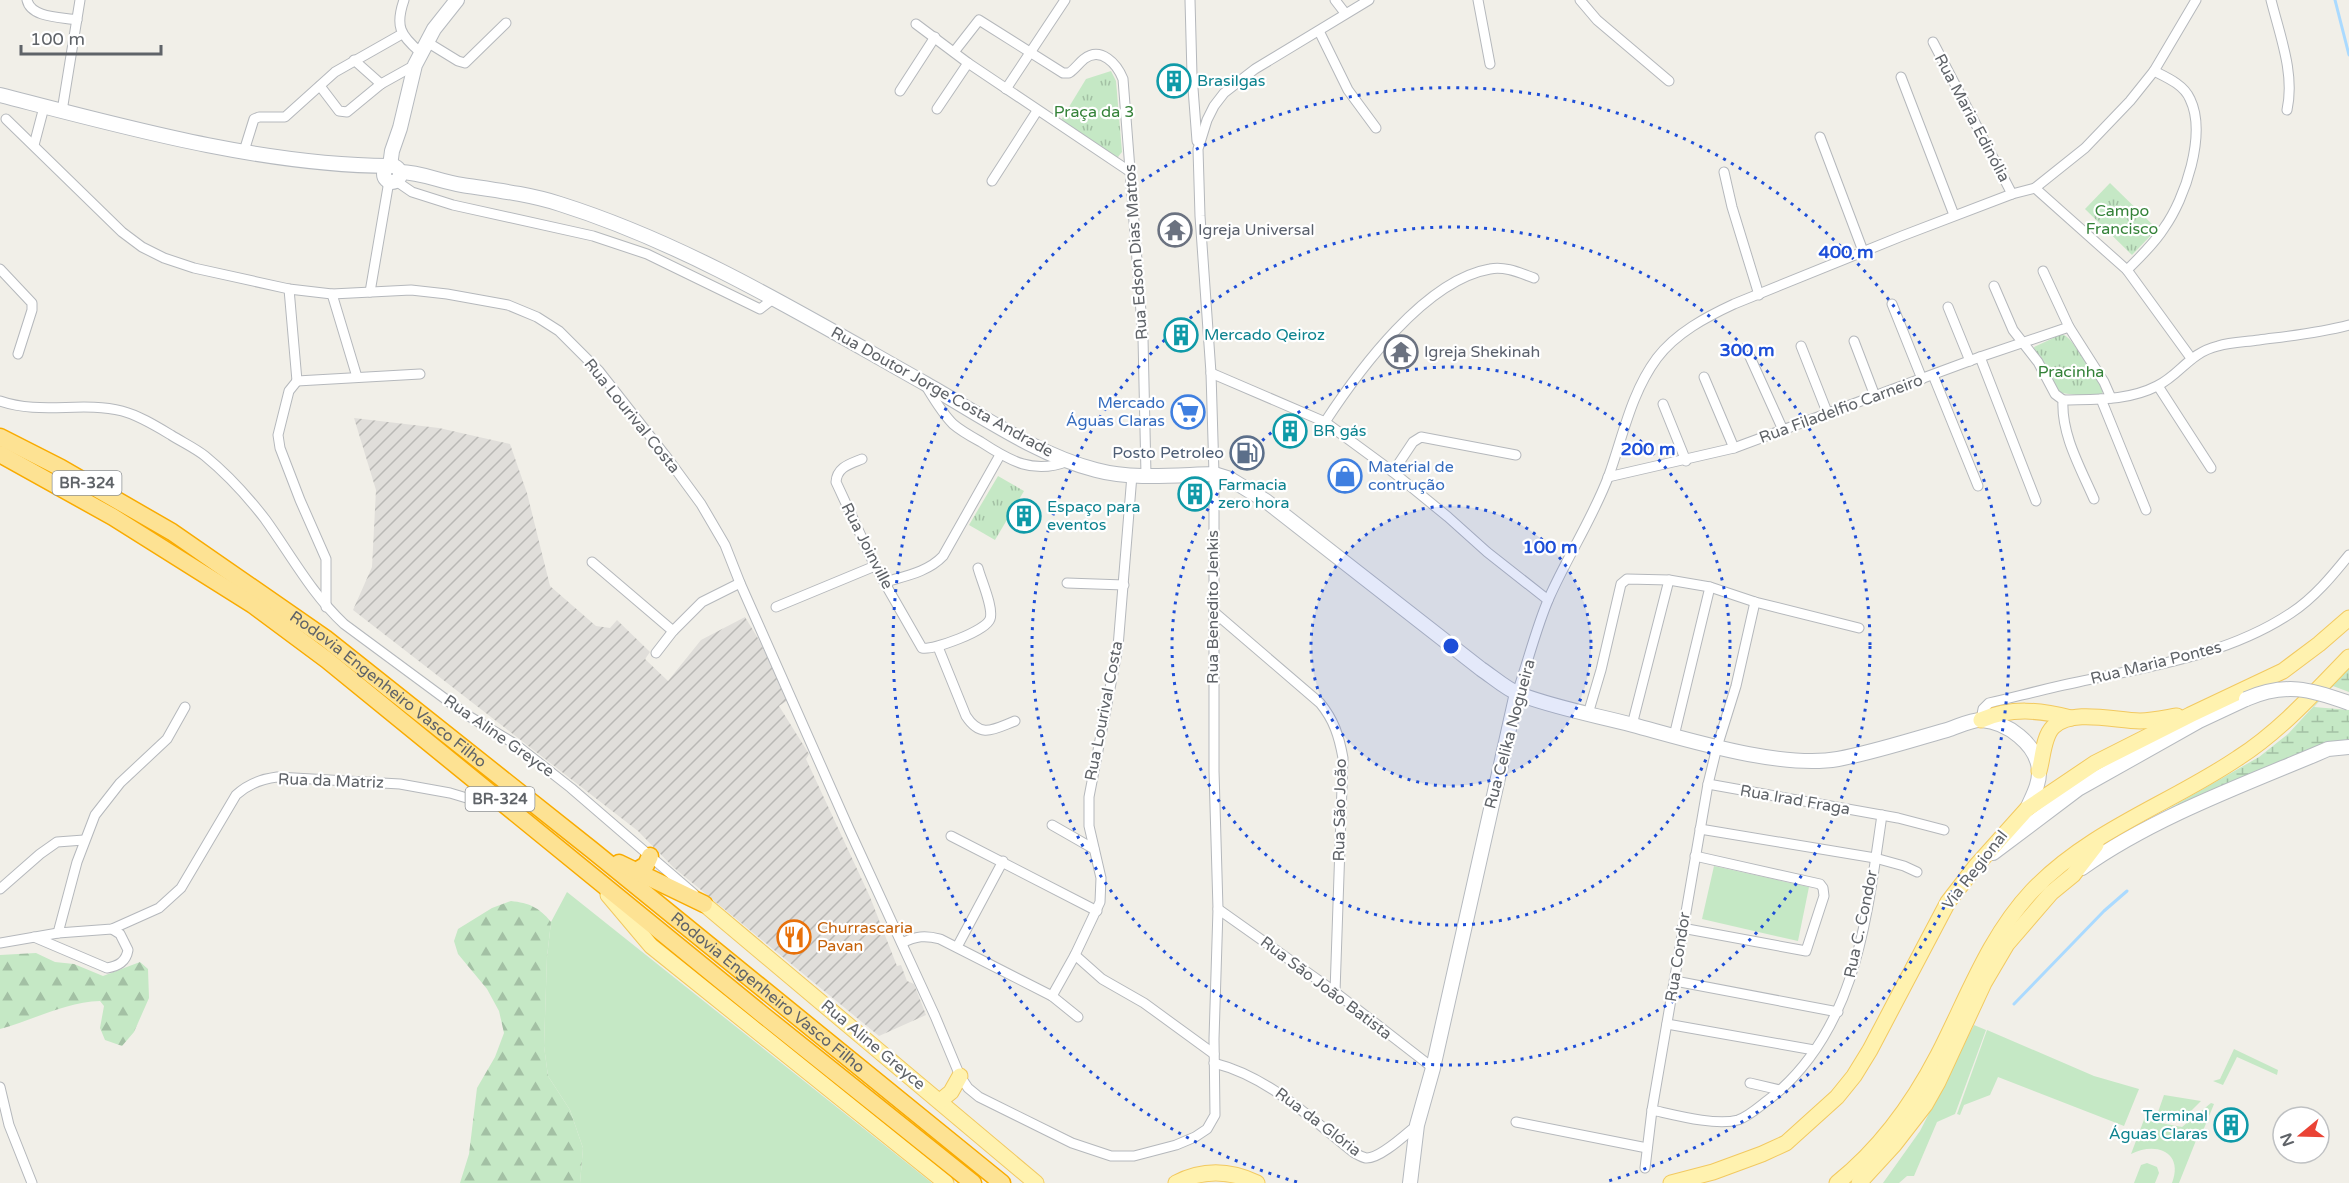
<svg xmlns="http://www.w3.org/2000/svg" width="2349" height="1183" font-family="'Varela Round',sans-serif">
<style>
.industrial{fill:url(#industrial-furrows)}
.grass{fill:#c5e8c5}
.forest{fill:url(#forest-firs)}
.wetland{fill:url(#wetland-marsh)}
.park{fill:url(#park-tufts)}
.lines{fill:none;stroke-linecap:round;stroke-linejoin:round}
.stream{stroke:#aadaff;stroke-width:3}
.minor-casing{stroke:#b5b8bc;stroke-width:11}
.secondary-casing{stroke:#b6babf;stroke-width:16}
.primary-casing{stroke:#f2c960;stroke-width:17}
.motorway-casing{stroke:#f9ab00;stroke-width:19}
.minor{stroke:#fff;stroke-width:9}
.secondary{stroke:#fff;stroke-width:14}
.primary{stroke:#fff2af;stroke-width:15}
.motorway{stroke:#fde293;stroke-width:16}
.secondary-bridge-casing{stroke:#b6babf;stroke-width:16;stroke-linecap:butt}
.secondary-bridge{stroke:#fff;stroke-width:14}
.ring{fill:none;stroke:#1d4ed8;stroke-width:3;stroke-dasharray:3 6}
.labels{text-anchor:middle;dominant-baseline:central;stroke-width:4.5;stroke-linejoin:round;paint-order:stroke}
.shield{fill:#fff;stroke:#8f9295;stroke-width:1.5}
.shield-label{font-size:15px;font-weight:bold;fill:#5f6368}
.culture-label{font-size:16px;fill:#0d838f;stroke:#fff;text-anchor:start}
.park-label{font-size:16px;fill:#348238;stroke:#fff}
.street-label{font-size:16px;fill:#5f6368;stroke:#fff}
.worship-label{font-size:16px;fill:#5b616d;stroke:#fff;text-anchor:start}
.shop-label{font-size:16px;fill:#366cbe;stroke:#fff;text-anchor:end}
.service-label{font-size:16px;fill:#4e5e75;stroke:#fff;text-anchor:end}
.food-label{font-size:16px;fill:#c56008;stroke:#fff;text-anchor:start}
.centre{fill:#1d4ed8;stroke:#fff;stroke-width:3}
.ring-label{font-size:18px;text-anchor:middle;font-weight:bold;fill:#1d4ed8;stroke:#fff;stroke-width:4.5;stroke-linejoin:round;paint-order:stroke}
</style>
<defs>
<pattern id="industrial-furrows" width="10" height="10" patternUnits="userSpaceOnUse" patternTransform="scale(1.5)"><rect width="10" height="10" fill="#e0deda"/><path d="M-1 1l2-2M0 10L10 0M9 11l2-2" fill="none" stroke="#b9b8b5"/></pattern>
<pattern id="forest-firs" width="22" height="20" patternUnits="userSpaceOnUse" patternTransform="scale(1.5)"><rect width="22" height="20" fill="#c5e8c5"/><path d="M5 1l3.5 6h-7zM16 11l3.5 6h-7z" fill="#a3c0a4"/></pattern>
<pattern id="wetland-marsh" width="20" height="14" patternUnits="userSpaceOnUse" patternTransform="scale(1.5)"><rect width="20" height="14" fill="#c5e8c5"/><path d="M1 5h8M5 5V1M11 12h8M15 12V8" fill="none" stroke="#a3c0a4"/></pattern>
<pattern id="park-tufts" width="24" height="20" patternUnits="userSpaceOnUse" patternTransform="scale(1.5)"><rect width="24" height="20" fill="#c5e8c5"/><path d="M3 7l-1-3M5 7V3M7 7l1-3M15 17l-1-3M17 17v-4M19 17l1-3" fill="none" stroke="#a3c0a4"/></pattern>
</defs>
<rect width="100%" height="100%" fill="#f1efe8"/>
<path class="industrial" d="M354 418 439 428 510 444 527 493 550 586 596 626 610 628 617 620 650 652 645 659 668 681 701 640 745 617 759 640 788 700 779 706 809 754 806 759 870 897 897 966 901 965 907 981 914 984 926 1015 879 1036 673 867 638 831 353 610 372 567 376 490Z"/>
<g class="grass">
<path d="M1714 866 1809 887 1798 941 1702 919Z"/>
<path d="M567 892 932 1183H580L583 1148 570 1110 548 1076 544 1046 547 957 551 922Z"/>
<path d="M1974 1025 1986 1030 1955 1114 1937 1122 1914 1176H1907L1899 1183H1883L1920 1131Z"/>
<path d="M1987 1030 2094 1076 2139 1089 2124 1126 1998 1077 1990 1095 1964 1105 1960 1115 1957 1114Z"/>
<path d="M2234 1049 2278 1070 2277 1075 2237 1057 2223 1085 2213 1081 2220 1079Z"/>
<path d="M2164 1095 2201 1101 2181 1121 2157 1115Z"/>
<path d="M2211 1103 2214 1104 2200 1138H2197L2179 1183H2172C2184 1152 2156 1141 2131 1154L2145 1117 2151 1121 2182 1127Z"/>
<path d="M2147 1163 2157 1167 2159 1173 2155 1183H2134L2141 1165Z"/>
</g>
<g class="forest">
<path d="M511 901C529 903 539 907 551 922L547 957 544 1046 548 1076 570 1110 583 1148 580 1183H460L469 1154 477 1088 495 1057 504 1033 499 1011 487 989 458 954 454 941 458 929 492 908Z"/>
<path d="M36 953 55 962 74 964 103 976 140 962 148 969 149 998 134 1032 122 1046 105 1040 100 1028 104 1006 100 1001C66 1002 33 1020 0 1029V955Z"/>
</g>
<path class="wetland" d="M2349 668V692L2333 686 2314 707 2349 710V739L2330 743 2119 837 2259 757 2288 734Z"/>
<g class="park">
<path d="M1111 71 1116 81 1122 152 1117 158 1061 120 1086 79Z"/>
<path d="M2110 183 2157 229 2132 255 2085 209Z"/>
<path d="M2062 334C2074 339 2076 354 2089 357L2103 391 2101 398 2061 393 2056 389 2035 353 2034 347Z"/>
<path d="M998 476 1024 491 995 540 969 525Z"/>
</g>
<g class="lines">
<g class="stream">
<path d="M2335 0 2349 55"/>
<path d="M2014 1004 2104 911 2127 891"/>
</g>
<defs>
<g id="minor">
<path d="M27 0C31 18 61 17 77 20"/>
<path d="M404 0C395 26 400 35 420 52"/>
<path d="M1190 0 1192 75 1197 141"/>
<path d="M1335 0 1345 13"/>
<path d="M1478 0 1490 64"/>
<path d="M1580 0 1597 20 1669 81"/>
<path d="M2271 0C2280 36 2295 74 2287 110"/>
<path d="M916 24 968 63 1129 171"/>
<path d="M1319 31 1348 90 1376 128"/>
<path d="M427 42 458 61 465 63 506 23"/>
<path d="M1933 42 2012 194"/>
<path d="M954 52 979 20 1063 73H1069C1075 69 1078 64 1084 59 1101 46 1117 64 1123 79L1143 338 1146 475"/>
<path d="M354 60 381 84 415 65"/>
<path d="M1901 77 1954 215"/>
<path d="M320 86 339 111 347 112 381 84"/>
<path d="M1006 89 1065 0"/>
<path d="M900 91 935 37"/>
<path d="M937 109 968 63"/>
<path d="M62 111 80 0"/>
<path d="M6 119 122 232 142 247 164 258 194 268 289 289 332 294 411 290 447 294 508 305 537 317 559 331 599 371 668 459 701 504 725 545 740 583 849 829 935 1016 960 1076 968 1088 979 1097 1072 1143 1111 1156H1134L1176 1145 1195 1137 1207 1129 1215 1115 1214 1039 1218 909 1214 771V474L1211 373 1200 216 1198 149 1207 120 1214 106 1224 93 1255 69 1369 0"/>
<path d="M1820 137 1863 251"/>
<path d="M34 145 44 107"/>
<path d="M244 151 254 119 259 117H285L335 72 402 34"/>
<path d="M1724 172 1732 207 1759 295"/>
<path d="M396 181 412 192 453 205 593 236 647 254 760 309 773 299"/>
<path d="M992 181 1037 111"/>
<path d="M2035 188 2127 270 2191 358"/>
<path d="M0 269 32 303V310L18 354"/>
<path d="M2127 270C2140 257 2154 244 2164 228 2185 199 2207 134 2190 99 2184 85 2168 78 2154 71"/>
<path d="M2043 271 2069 327 2104 382 2111 398"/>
<path d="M1994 286 2013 330 2038 362 2055 394 2063 400C2061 434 2080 467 2094 499"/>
<path d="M289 289 297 381"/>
<path d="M370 292 389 181"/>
<path d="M332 294 357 377"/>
<path d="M1892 304 1922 379"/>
<path d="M1948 307 1970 361"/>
<path d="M1854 341 1875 396"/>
<path d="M1801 346 1827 412"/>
<path d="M1750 357 1783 430"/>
<path d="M1980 357 2036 501"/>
<path d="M1211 373 1325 422 1393 472 1448 517 1487 552 1548 600"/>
<path d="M1933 375 1978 486"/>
<path d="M1704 377 1734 448"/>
<path d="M297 381 289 391 278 435 280 448 300 500 326 559V607"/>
<path d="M297 381 420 374"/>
<path d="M926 386C934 399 942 413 953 424 961 431 972 437 981 442 1010 461 1034 475 1068 461"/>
<path d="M2158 386 2211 468"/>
<path d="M2101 399 2146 510"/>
<path d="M2063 400C2095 399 2128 401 2157 386 2181 374 2189 353 2218 346 2231 342 2245 342 2259 340 2289 336 2319 333 2349 325"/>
<path d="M0 401C40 415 82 401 122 411 138 415 156 426 171 435 182 442 195 448 205 456 227 474 248 497 265 519 291 555 311 593 344 624L467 715 515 744 571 788 694 894"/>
<path d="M1663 404 1686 461"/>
<path d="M1325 422C1359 370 1425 280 1490 269 1505 266 1520 273 1534 278"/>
<path d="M862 459C850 464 837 467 836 482L875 566 922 648C934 650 986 631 990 619 994 608 981 580 978 568"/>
<path d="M1393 472 1413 442 1421 437 1516 455"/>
<path d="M1608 477 1734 448 1980 357 2069 327"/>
<path d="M592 562 673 631"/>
<path d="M885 582C905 576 928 572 943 556L1000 455"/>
<path d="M1067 583 1124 585"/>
<path d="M776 607 875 566"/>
<path d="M1214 612 1320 703C1334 720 1339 736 1343 758L1335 992"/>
<path d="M938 647 966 716C981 739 994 729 1015 721"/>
<path d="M656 653 673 631 702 602 740 583"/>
<path d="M1517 693C1528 662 1536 628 1549 598 1567 557 1593 518 1609 475 1623 436 1631 393 1657 358 1676 333 1706 317 1734 304L1902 236 2012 194 2035 188 2085 148 2130 101 2154 71 2196 0"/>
<path d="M1588 714 1601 670 1621 584 1627 579 1669 580 1710 587 1755 602 1859 628"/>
<path d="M1981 720 1983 709 1989 703C2019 696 2048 688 2078 682 2151 666 2228 655 2291 613 2314 598 2332 576 2349 555"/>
<path d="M1632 725 1669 580"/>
<path d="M1674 736 1710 587"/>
<path d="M1708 784 1898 818 1944 830"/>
<path d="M1052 825 1094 849"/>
<path d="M1700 829 1875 858 1904 866 1917 872"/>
<path d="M951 836 1097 911"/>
<path d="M0 889 40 854 57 842 84 840"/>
<path d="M1218 909 1335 992 1433 1068"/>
<path d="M1682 928 1806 951 1824 896 1823 888 1820 884 1695 856"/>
<path d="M58 933 77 862 95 815 120 783 167 739 185 707"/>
<path d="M34 937 107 968C118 966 126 962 128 950L120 934 112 929"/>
<path d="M0 943 58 933 112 929 159 908 181 888 236 795C248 784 260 779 277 777L400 784 450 793 480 802"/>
<path d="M902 943C916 936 925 935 940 939L1052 996 1078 1017"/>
<path d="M957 947 1003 861"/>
<path d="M1075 955 1102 979 1144 1003 1214 1054"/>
<path d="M1675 981 1838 1012"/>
<path d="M1052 996 1075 955 1100 902 1101 878 1089 826V797L1118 647 1132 475"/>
<path d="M1667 1024 1814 1050"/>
<path d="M1214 1063C1269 1077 1309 1117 1353 1152 1357 1154 1361 1157 1366 1158 1380 1159 1406 1134 1417 1125"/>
<path d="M1750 1083 1780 1090"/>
<path d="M0 1087 9 1125 32 1183"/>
<path d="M1652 1110C1675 1115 1715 1126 1738 1120 1750 1116 1762 1104 1772 1097 1857 1028 1867 916 1882 815"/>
<path d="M1516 1122 1647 1148"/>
<path d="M1645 1168 1652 1110 1708 784 1717 747 1736 686 1755 602"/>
</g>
<g id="secondary">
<path d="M0 95C124 127 260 165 389 166"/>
<circle cx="392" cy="174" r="8"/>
<path d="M390 166 392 151 400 128 415 65 434 29 457 0"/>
<path d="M400 172C421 172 441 182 462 185 495 190 529 194 560 204 690 245 808 318 926 384 979 414 1037 455 1096 470 1133 480 1176 475 1214 474L1230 479 1266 501 1481 669C1493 677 1506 689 1519 694 1555 708 1595 715 1633 725 1689 740 1781 769 1838 759 1875 752 1911 740 1947 730 1957 727 1972 719 1982 720 2007 722 2037 744 2039 770 2040 784 2032 797 2027 809"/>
<path d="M1993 853 2078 789 2199 721 2246 699"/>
<path d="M2082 868C2149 820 2237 787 2314 755L2328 749 2349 747"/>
<path d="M1410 1183 1417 1125 1433 1068 1517 693"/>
</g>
<g id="primary">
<path d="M1981 720C2012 707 2039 710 2071 718"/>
<path d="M2039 771C2043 758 2043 737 2053 727 2072 708 2116 721 2140 721 2152 721 2165 718 2177 716"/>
<path d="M608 895 651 946 946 1183"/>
<path d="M704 904 1036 1183"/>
<path d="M940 1101 951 1092 960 1076"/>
<path d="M1176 1183C1203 1169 1230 1170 1257 1183"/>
<path d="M1671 1183 1713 1172 1762 1154 1786 1143 1837 1097 1854 1076 1870 1050 1948 902 1975 867 2027 809 2095 763 2190 715 2283 671 2319 644 2349 618"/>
<path d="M1837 1183C1881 1148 1912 1105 1938 1055 1967 999 1988 938 2032 891 2090 830 2170 804 2238 758 2280 731 2314 693 2349 657"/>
<path d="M1859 1183 1894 1145 1925 1105 1938 1082 1984 983 2007 944 2051 893 2073 875 2096 845"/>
</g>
<g id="motorway">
<path id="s1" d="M0 437 61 468 172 532 325 638 592 850 1002 1183"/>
<path d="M0 454 113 517 253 605 327 660 763 1015 973 1183"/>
<path d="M619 863 704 904"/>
<path d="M636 871 646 865 650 856"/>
</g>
</defs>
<use href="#minor" class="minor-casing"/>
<use href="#secondary" class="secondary-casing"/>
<use href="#primary" class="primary-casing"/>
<use href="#motorway" class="motorway-casing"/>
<use href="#minor" class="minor"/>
<use href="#secondary" class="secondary"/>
<use href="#primary" class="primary"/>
<use href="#motorway" class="motorway"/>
<defs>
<path id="secondary-bridge" d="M2246 699C2286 682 2310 689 2349 703"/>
</defs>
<use href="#secondary-bridge" class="secondary-bridge-casing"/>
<use href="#secondary-bridge" class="secondary-bridge"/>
</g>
<circle cx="1451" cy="646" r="140" fill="#1d4ed8" fill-opacity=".12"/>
<g class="ring">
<circle cx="1451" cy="646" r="140"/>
<circle cx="1451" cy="646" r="279"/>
<circle cx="1451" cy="646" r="419"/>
<path d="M1297 1182A558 558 0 1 1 1605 1182"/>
</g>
<defs>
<symbol id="building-ring" viewBox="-11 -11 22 22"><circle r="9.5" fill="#fff" stroke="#0f9aa8" stroke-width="1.5"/><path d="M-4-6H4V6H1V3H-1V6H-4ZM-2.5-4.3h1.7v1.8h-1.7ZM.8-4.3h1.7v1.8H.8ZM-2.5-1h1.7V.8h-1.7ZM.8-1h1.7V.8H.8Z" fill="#0f9aa8"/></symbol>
<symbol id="temple-ring" viewBox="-11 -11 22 22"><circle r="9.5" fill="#fff" stroke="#6b7280" stroke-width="1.5"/><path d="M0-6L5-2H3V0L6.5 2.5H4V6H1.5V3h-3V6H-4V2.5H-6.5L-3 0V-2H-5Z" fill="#6b7280"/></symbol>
<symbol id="supermarket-ring" viewBox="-11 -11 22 22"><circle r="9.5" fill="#fff" stroke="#3f7fe0" stroke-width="1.5"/><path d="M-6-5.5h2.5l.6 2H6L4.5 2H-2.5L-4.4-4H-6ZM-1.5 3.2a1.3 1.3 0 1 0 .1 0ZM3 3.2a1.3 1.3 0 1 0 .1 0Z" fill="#3f7fe0"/></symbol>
<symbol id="fuel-ring" viewBox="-11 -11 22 22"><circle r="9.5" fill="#fff" stroke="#5c6f8a" stroke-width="1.5"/><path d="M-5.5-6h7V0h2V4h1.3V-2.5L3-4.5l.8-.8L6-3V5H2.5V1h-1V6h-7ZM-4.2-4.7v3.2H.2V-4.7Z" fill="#5c6f8a"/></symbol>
<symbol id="shop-ring" viewBox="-11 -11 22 22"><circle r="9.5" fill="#fff" stroke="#3f7fe0" stroke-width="1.5"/><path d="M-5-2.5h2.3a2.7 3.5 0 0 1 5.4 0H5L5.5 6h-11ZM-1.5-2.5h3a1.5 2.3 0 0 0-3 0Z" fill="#3f7fe0"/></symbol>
<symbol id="restaurant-ring" viewBox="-11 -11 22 22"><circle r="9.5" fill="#fff" stroke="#e8710a" stroke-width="1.5"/><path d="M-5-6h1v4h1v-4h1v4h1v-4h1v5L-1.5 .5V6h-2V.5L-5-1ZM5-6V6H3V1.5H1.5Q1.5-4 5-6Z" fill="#e8710a"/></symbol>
</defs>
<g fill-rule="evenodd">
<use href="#building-ring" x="1155" y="62" width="38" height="38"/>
<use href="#temple-ring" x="1156" y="211" width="38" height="38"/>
<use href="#building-ring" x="1162" y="316" width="38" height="38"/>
<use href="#temple-ring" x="1382" y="333" width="38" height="38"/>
<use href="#supermarket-ring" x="1169" y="393" width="38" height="38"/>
<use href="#building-ring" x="1271" y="412" width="38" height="38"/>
<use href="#fuel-ring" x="1228" y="434" width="38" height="38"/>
<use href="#shop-ring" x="1326" y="457" width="38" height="38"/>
<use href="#building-ring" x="1176" y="475" width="38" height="38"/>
<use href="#building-ring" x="1005" y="497" width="38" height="38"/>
<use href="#restaurant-ring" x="775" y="918" width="38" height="38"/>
<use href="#building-ring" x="2212" y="1106" width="38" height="38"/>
</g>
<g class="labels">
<g class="shield">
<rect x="52.5" y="471" width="69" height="24" rx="4.5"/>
<rect x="465.5" y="787" width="69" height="24" rx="4.5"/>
</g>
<g class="shield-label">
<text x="87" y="483">BR-324</text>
<text x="500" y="799">BR-324</text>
</g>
<g class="culture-label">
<text x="1197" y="81">Brasilgas</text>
<text x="1204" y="335">Mercado Qeiroz</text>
<text x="1313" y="431">BR gás</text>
<text x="1218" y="485">Farmacia<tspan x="1218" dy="18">zero hora</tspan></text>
<text x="1047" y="507">Espaço para<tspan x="1047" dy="18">eventos</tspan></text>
<text x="2208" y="1116" text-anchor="end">Terminal<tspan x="2208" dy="18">Águas Claras</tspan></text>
</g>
<g class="park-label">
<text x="1094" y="112">Praça da 3</text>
<text x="2122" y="211">Campo<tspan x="2122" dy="18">Francisco</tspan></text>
<text x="2071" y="372">Pracinha</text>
</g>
<g class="street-label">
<text transform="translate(1972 118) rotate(62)">Rua Maria Edinólia</text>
<text transform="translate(1136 252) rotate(-94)">Rua Edson Dias Mattos</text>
<text transform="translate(942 392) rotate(29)">Rua Doutor Jorge Costa Andrade</text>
<text transform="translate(1841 409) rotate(-20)">Rua Filadelfio Carneiro</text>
<text transform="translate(632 416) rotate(51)">Rua Lourival Costa</text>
<text transform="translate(867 546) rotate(63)">Rua Joinville</text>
<text transform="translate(1213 607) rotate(-90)">Rua Benedito Jenkis</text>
<text transform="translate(2156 663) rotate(-14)">Rua Maria Pontes</text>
<text stroke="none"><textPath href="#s1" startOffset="464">Rodovia Engenheiro Vasco Filho</textPath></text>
<text transform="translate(1104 711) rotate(-79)">Rua Lourival Costa</text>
<text transform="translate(1510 734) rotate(-75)">Rua Celika Nogueira</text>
<text transform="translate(499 736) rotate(35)">Rua Aline Greyce</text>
<text transform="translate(331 781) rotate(2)">Rua da Matriz</text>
<text transform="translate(1795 800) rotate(10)">Rua Irad Fraga</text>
<text transform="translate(1340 810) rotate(-89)">Rua São João</text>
<text transform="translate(1975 870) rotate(-52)">Via Regional</text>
<text transform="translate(1861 924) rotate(-78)">Rua C. Condor</text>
<text transform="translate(1678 957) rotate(-81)">Rua Condor</text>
<text transform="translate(1326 988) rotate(37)">Rua São João Batista</text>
<text stroke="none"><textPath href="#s1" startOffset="950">Rodovia Engenheiro Vasco Filho</textPath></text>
<text transform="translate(873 1045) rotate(40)">Rua Aline Greyce</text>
<text transform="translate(1318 1122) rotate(37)">Rua da Glória</text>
</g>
<g class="worship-label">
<text x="1198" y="230">Igreja Universal</text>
<text x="1424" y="352">Igreja Shekinah</text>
</g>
<g class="shop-label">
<text x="1165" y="403">Mercado<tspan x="1165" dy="18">Águas Claras</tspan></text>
<text x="1368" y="467" text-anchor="start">Material de<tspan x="1368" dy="18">contrução</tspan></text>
</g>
<g class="service-label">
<text x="1224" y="453">Posto Petroleo</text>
</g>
<g class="food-label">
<text x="817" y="928">Churrascaria<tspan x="817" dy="18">Pavan</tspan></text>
</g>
</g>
<circle cx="1451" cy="646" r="9" class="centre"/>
<g class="ring-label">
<text x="1846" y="258">400 m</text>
<text x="1747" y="356">300 m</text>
<text x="1648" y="455">200 m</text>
<text x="1550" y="553">100 m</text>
</g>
<g transform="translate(2301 1135) rotate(251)"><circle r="28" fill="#ffffff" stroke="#bfc1c3" stroke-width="1.5"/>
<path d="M0-4.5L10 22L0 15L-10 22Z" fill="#ea4335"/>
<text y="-9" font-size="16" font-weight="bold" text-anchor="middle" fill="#5f6368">N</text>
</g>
<path d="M21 45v9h140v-9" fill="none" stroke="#5f6368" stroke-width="3"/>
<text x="30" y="45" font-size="18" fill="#5f6368" stroke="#ffffff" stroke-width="4.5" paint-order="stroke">100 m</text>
</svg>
